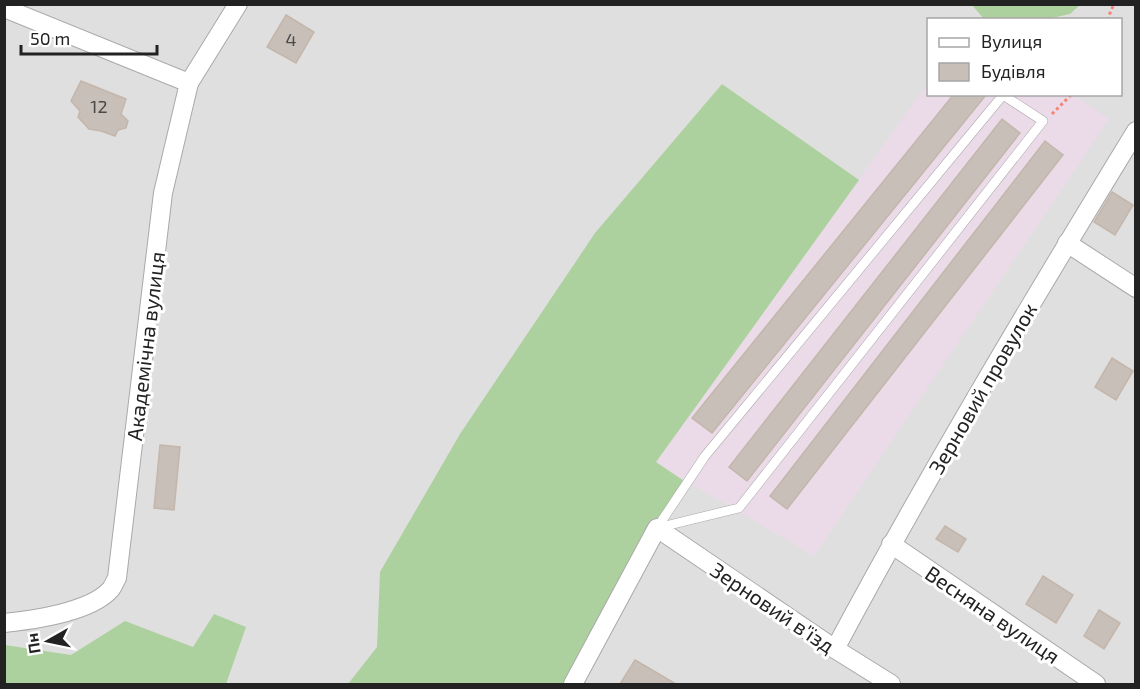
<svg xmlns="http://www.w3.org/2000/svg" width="1140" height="689" font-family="'Exo 2',sans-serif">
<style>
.residential{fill:#e0dfdf;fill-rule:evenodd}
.industrial{fill:#ebdbe8}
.forest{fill:#add19e}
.building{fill:#c7bfb8;stroke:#c4b6ab;stroke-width:1.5}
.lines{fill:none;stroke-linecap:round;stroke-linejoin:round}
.lane-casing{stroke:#a9a9a9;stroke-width:10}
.street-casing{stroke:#a9a9a9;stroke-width:20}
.path{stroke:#fa8072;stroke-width:3;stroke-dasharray:3 3;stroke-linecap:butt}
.lane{stroke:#fff;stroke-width:9}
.street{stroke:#fff;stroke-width:18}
.labels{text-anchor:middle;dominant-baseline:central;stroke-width:6;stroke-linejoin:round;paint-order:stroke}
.number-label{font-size:18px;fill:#4b4948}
.street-label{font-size:21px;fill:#222;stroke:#fff}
</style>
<rect width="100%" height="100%" fill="#f2efe9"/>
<path class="residential" d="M5 5H1135V684H5ZM928 20H1120V94H928Z"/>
<path class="industrial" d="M928 83V94L1074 95 1109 119 814 556 656 463Z"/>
<g class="forest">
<path d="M972 5H1080L1070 14 1047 19H984Z"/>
<path d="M722 84 859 180 656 462 687 483 573 684H348L377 647 380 572 460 434 595 233Z"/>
<path d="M214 614 246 627 226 684H5V645L71 655 125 621 193 647Z"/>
</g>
<g class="building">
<path d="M286 15 314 32 296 63 267 47Z"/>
<path d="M81 81 126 99 121 114 128 121 126 128 118 130 115 136 101 131 89 129 78 117 80 111 71 101Z"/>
<path d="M954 94 986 95 712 433 692 418Z"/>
<path d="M1002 119 1020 133 747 481 729 467Z"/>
<path d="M1045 141 1063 155 787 509 770 496Z"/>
<path d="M1112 192 1133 205 1115 235 1094 222Z"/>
<path d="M1112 358 1133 371 1116 400 1095 387Z"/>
<path d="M160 445 180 447 174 510 154 508Z"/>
<path d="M945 526 966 539 958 552 936 539Z"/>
<path d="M1043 576 1073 595 1056 623 1026 604Z"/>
<path d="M1099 610 1120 623 1104 649 1084 636Z"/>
<path d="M635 660 676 684H620Z"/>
</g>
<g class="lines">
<defs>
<path id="lane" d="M1003 95 1043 121 739 508 657 528 705 456Z"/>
<g id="street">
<path d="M4 8 189 83"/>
<path d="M1067 243 1136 288"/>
<path d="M891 544 1096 684"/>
<path d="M4 623C33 620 90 612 110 590 113 587 115 581 117 578L163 193 189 83 238 4"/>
<path d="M835 649C929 473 1032 301 1136 131"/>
<path d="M573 684 657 528 835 649 891 684"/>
</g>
</defs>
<use href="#lane" class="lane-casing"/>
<use href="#street" class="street-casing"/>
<g class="path">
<path d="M1107 20 1114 4"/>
<path d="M1052 114 1072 94"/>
</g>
<use href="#lane" class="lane"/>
<use href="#street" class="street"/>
</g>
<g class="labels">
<g class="number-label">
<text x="291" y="39">4</text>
<text x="99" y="106">12</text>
</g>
<g class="street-label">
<text transform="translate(145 346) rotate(-83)">Академічна вулиця</text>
<text transform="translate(982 388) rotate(-60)">Зерновий провулок</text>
<text transform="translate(773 607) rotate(34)">Зерновий в'їзд</text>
<text transform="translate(993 614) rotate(34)">Весняна вулиця</text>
</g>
</g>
<rect width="1140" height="689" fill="none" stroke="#222222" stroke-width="12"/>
<rect x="927" y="18" width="195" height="78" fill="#ffffff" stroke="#a7a7a7" stroke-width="1.5"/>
<rect x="939" y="38" width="30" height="9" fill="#ffffff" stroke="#a7a7a7" stroke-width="1.5"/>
<text x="981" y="48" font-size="18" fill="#222222">Вулиця</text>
<rect x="939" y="63" width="30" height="18" fill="#c7bfb8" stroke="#a7a7a7" stroke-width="1.5"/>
<text x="981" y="78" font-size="18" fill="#222222">Будівля</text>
<g transform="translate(48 641) rotate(261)" stroke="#ffffff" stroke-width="4.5" paint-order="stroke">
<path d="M0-4.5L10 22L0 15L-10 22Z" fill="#222222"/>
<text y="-9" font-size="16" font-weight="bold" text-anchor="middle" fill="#222222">Пн</text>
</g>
<path d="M21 45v9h136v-9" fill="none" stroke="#222222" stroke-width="3"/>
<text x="30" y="45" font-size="18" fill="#222222" stroke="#ffffff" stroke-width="4.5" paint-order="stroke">50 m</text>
</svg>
